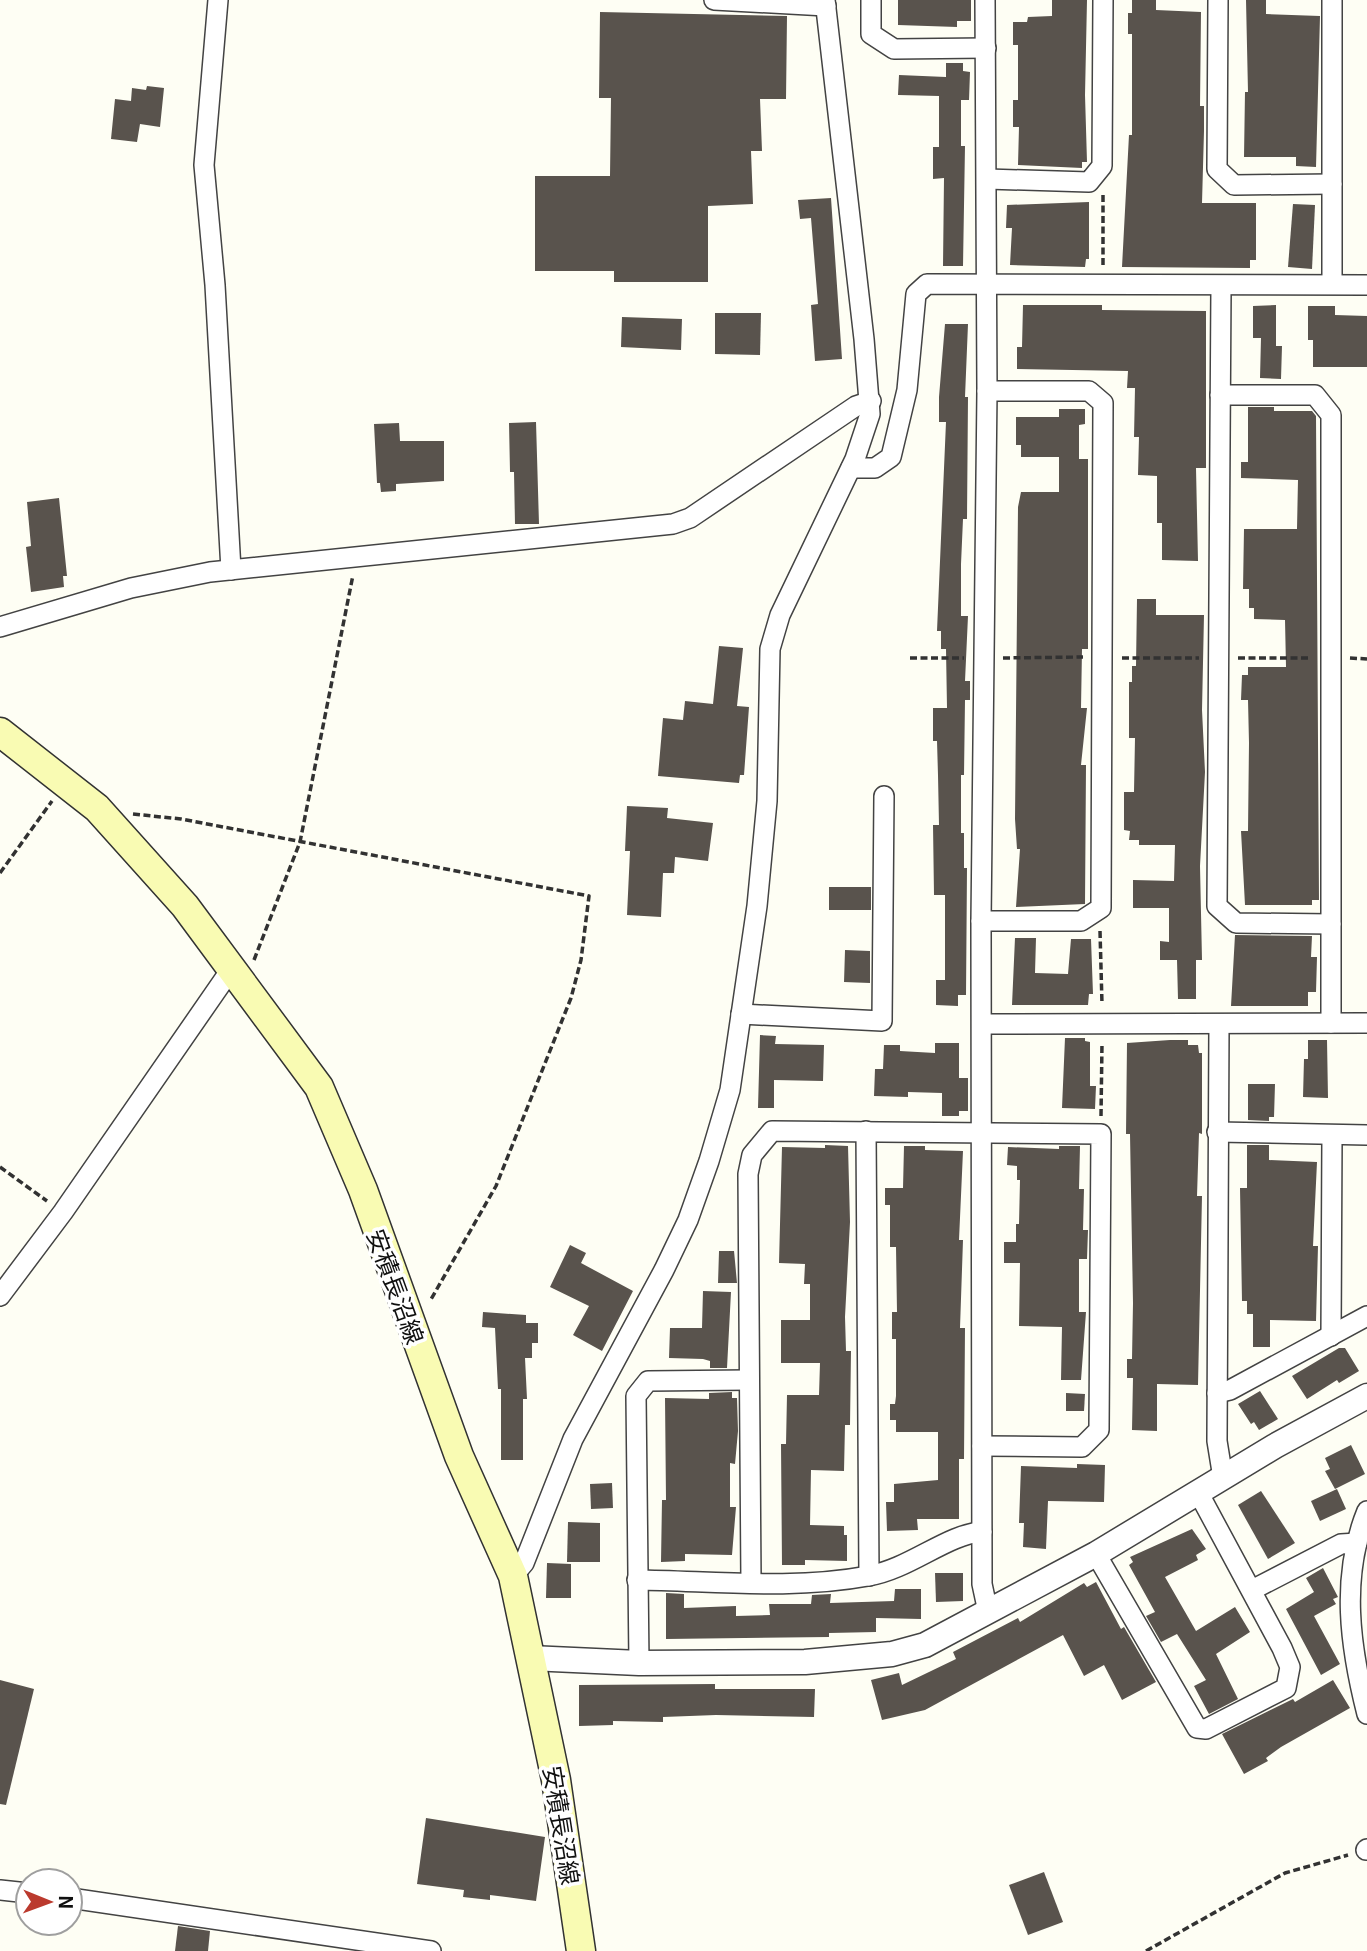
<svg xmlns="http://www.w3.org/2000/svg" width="1367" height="1951" font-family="Georgia,'Noto Sans JP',serif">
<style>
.building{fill:#59534d}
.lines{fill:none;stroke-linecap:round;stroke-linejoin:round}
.minor-casing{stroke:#434343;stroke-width:22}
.tertiary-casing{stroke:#434343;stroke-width:27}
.secondary-casing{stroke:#323232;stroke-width:31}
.path{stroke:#323232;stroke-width:3.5;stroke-dasharray:7 3.5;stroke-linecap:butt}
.minor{stroke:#fff;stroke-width:19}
.tertiary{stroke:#fff;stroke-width:24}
.secondary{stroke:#f9fbb3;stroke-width:28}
.labels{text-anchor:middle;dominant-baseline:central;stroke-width:7;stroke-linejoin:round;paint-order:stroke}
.street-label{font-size:24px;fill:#101010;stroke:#fff}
</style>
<rect width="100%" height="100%" fill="#fefef4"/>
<g class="building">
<path d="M898 0H971V21H957V27L898 25Z"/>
<path d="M1052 0H1087L1085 95 1087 162H1082V168L1018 165 1019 127H1013V100H1018V45H1013V22H1027L1028 17 1052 16Z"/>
<path d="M1132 0H1156V10L1201 12 1200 106H1204V131L1202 203H1256V260H1250V268L1122 267 1129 135H1132V34H1128V13H1132Z"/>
<path d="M1246 0H1266V14L1320 16 1316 167 1296 166V157H1244L1245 92H1248Z"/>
<path d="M600 12 787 16 786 99H760L762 151H751L753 204 708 206V282H614V271H535V176H610L611 98H599Z"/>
<path d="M946 63H963V71L970 72 969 100H961V146H965L963 266H943L944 178 933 179V147H939V96L898 95 899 75 946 77Z"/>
<path d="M147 86 164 88 160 127 140 124 137 142 111 139 115 99 131 101 132 88 146 90Z"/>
<path d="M831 198 842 359 815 361 811 305 818 304 811 218 800 219 798 200Z"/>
<path d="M1089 202V259H1086L1085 267 1010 265 1012 228H1006L1007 205Z"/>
<path d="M1293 204 1315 205 1312 269 1288 267Z"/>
<path d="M1023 305H1102V310L1206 311V468H1196L1198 561 1162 560V523H1157V476L1138 475 1139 437H1134L1135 388H1127L1128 371 1017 369V347H1022Z"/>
<path d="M1276 305V346H1282L1281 379 1260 378 1261 338H1253V306Z"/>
<path d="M1308 306H1335V315L1367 316V367H1313V340H1308Z"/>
<path d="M715 313H761L760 355 715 354Z"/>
<path d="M622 317 682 319 681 350 621 347Z"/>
<path d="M945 324H968L965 397H968L967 519H963L961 564V616H968L965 681H970V700H965L964 775H961V833H964V868H967L966 995H958V1006L936 1005V980H945V895H934L933 825H939L938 775 937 741H933V708H947L946 649H941V631H937L946 422H939V397Z"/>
<path d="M1248 407H1274V411H1312L1316 416 1319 900H1312V905H1245L1241 831H1248L1249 743 1248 700H1241L1242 675H1248V667H1286L1285 620 1254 619V608H1249V589H1243L1244 529H1297L1298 480 1241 478V462H1248Z"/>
<path d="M1059 409H1085V424L1079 425V459H1088V649H1082L1081 708H1087L1081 765H1086L1085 904 1016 907 1020 849H1017L1015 819 1018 507 1021 492H1059V457H1021V445H1016V417H1059Z"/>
<path d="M536 422 539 524H515L514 472H510L509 423Z"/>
<path d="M399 423 400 441H444V481L396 484V491L381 492 380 483H377L374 424Z"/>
<path d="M59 498 67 576H63L64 587 31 592 26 547 31 546 27 502Z"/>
<path d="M1137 599H1156V615H1204L1202 710 1205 772 1200 866 1202 960H1196V999H1178L1177 960H1160V941L1169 942V908H1133V880L1174 881 1175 845H1139V840H1129L1130 831 1124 830V792H1134L1135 738H1129V682H1132V666H1136Z"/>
<path d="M719 646 743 648 737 706 749 707 744 775H740L739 783 658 776 663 718 683 720 685 701 713 704Z"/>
<path d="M627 806 668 808 667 818 713 823 708 861 675 857 674 873H663L661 917 627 915 630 851H625Z"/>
<rect x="829" y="887" width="42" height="23"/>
<path d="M1235 935 1312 936 1311 957H1317L1316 992H1308V1006H1231Z"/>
<path d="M1015 938H1036L1035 973 1068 974 1071 939H1091L1093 994H1089L1088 1005H1012Z"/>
<path d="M845 950 870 951V983L844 982Z"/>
<path d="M760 1035 776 1036 775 1044 824 1045 823 1081 774 1080V1108H758Z"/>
<path d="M1065 1038H1085V1041L1090 1042V1086H1096L1095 1109 1062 1108Z"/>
<path d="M1170 1040H1188V1045H1198L1199 1053H1202V1134L1199 1133 1197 1196H1202L1198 1385 1157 1384V1431L1132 1430 1133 1378H1127V1359H1132L1133 1303 1130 1134H1126L1127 1043Z"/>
<path d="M1308 1040H1327L1328 1098 1303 1097 1304 1059H1308Z"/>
<path d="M935 1043H959V1078H968V1111H959V1116H942V1093L908 1092V1097L874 1096 875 1069H883L884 1045H900V1051L935 1053Z"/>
<path d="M1248 1084H1275L1274 1117H1269V1121L1248 1120Z"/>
<path d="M825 1145 848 1146 850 1222 845 1317 846 1351H851L850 1425H845L844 1471 811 1470 810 1525 844 1526V1535H847V1561L805 1560V1565H782L781 1444H786L787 1395H819L820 1363H781V1320H810V1284H804L805 1264 779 1263 782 1147 825 1148Z"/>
<path d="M1247 1145H1269V1160L1317 1162 1313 1246H1318L1316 1321 1270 1320V1347H1253V1314H1247V1301H1242L1240 1188H1247Z"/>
<path d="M904 1146H925V1150L963 1151 959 1240H963L960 1328H965L964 1459H959V1519H917L918 1530 887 1531 886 1502H894V1484L938 1480V1432H896V1420H890V1404H895L896 1396V1339H892V1312H897L896 1247H890V1205H885V1188H903Z"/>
<path d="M1059 1146H1080L1079 1189H1084L1083 1230H1088L1087 1259H1079V1312H1086L1081 1380H1061L1062 1327 1019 1326 1020 1263H1004V1242H1016V1224H1019L1020 1180H1017V1166L1007 1165 1008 1147 1059 1149Z"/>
<path d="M570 1245 586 1253 581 1263 633 1291 602 1351 573 1335 589 1306 550 1287Z"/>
<path d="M719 1251H734L737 1283H718Z"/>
<path d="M703 1291 731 1292 727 1368H710V1361L703 1359 669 1358 670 1328H702Z"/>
<path d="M483 1312 526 1315V1323H538V1343H532V1358H525L527 1399H523V1460H501V1389H498L495 1328 482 1327Z"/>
<path d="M1339 1348H1345L1359 1371 1339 1383 1337 1380 1307 1399 1292 1376Z"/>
<path d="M1260 1391 1278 1419 1259 1430 1254 1422 1251 1424 1238 1404Z"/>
<path d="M732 1392V1398H737L738 1431 735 1464 730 1463V1507H736L732 1555 685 1554V1561L661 1562 662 1500H666L665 1398 709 1399V1393Z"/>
<path d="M1066 1393 1085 1394 1084 1411H1066Z"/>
<path d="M1351 1445 1365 1474 1335 1489 1325 1471 1330 1469 1325 1458Z"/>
<path d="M1077 1464 1105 1465 1104 1502 1048 1501 1046 1549 1023 1547 1024 1523H1019L1021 1466 1077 1468Z"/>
<path d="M612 1483 613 1508 591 1509 590 1484Z"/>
<path d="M1337 1489 1346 1509 1320 1521 1311 1501Z"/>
<path d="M1261 1491 1295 1543 1268 1559 1238 1505Z"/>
<path d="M568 1522 600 1523V1562H567Z"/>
<path d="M1192 1529 1206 1549 1196 1555 1198 1560 1165 1577 1196 1631 1235 1607 1250 1632 1216 1654 1238 1699 1209 1714 1194 1686 1206 1680 1177 1634 1161 1642 1146 1616 1155 1612 1129 1565 1133 1562 1130 1557Z"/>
<path d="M547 1563 571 1564V1598H546Z"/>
<path d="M1323 1568 1338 1597 1333 1599 1336 1604 1314 1616 1340 1664 1321 1675 1286 1609 1314 1592 1306 1578Z"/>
<path d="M935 1573H963V1601L936 1602Z"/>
<path d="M1096 1582 1121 1629 1124 1627 1156 1682 1122 1700 1104 1665 1084 1676 1063 1635 925 1710 882 1720 871 1680 899 1673 902 1685 956 1659 953 1652 1018 1618 1020 1622 1084 1583 1087 1587Z"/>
<path d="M895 1589H921V1619L876 1618V1632L829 1633V1637L666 1639V1593L684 1594V1608L736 1606V1616L770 1615 769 1604H811L812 1595 831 1594 830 1603 894 1601Z"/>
<path d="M0 1680 34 1689 6 1805 0 1804Z"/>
<path d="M1333 1680 1350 1708 1281 1747 1266 1758 1268 1761 1244 1774 1222 1734 1293 1699 1295 1702Z"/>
<path d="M715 1684V1689H815L814 1717 716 1715 663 1717V1722L613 1721V1725L579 1726V1685Z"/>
<path d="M426 1818 545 1837 536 1901 490 1895V1900L463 1897 464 1890 417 1884Z"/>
<path d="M1044 1872 1063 1922 1028 1935 1009 1885Z"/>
<path d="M178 1926 210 1931 208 1951H175Z"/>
</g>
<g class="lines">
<defs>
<g id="minor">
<path d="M218 0 204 165 215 285 231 570"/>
<path d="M714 0 826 6"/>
<path d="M871 0V34L894 49 986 48"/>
<path d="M985 0 987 391 981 921 982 1584 988 1612"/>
<path d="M1218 0 1217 169 1234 185 1332 184"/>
<path d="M1332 0V284"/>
<path d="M987 179 1089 182 1102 166 1103 0"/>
<path d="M1221 287 1217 906 1236 923 1331 924"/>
<path d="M1220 395H1315L1331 415V1023"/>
<path d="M851 468H875L891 457 907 390 916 294 927 284 1367 285"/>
<path d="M0 627 131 588 210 572 673 524 690 518 856 406 871 401"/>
<path d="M981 921H1081L1101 908 1103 403 1089 391H987"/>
<path d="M741 1014 882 1021 884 796"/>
<path d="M982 1024 1367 1023"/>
<path d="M1219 1024 1217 1441 1223 1478"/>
<path d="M866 1131 869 1576"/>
<path d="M1217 1132 1367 1135"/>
<path d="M0 1296 63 1212 232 968"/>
<path d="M1331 1336 1332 1135"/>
<path d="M1217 1393 1230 1390 1367 1316"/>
<path d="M1367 1511C1340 1577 1350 1647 1367 1714"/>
<path d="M1096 1554 1197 1728 1206 1729 1286 1688 1290 1667 1282 1648 1198 1492"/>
<path d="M513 1576 524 1563 573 1439 664 1270 688 1220 709 1161 730 1090 757 906 767 801 770 649 780 615 855 459 870 414 864 339 825 0"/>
<path d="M637 1580C713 1581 793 1590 868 1576 910 1569 947 1534 982 1532"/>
<path d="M751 1582 748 1174 752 1155 772 1131 1101 1134 1099 1430 1082 1447 982 1446"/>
<path d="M1252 1590 1341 1544 1357 1543"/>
<path d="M639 1663 636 1396 648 1381 749 1380"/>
<path d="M1366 1850 1367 1849"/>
<path d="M0 1890 28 1893"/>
<path d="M70 1898 431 1951"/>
</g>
<path id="tertiary" d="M530 1658 639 1663 805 1662 892 1654 925 1645 1096 1554 1275 1446 1367 1396"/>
<path id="secondary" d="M0 732 97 808 185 906 319 1087 363 1190 459 1456 513 1576 556 1780 581 1951"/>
</defs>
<use href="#minor" class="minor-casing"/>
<use href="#tertiary" class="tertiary-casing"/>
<use href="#secondary" class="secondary-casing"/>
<g class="path">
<path d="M1103 195V265"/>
<path d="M910 658H964"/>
<path d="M1003 658 1083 657"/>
<path d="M1122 658H1199"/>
<path d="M1238 658H1311"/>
<path d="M1350 658 1367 659"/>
<path d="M133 814 181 819 589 896 581 960 571 998 496 1186 430 1301"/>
<path d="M0 873 52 801"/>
<path d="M1100 931 1102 1004"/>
<path d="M254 960 300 842 353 575"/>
<path d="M1101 1116 1102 1043"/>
<path d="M0 1167 47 1201"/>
<path d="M1146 1951 1285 1873 1348 1855"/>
</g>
<use href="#minor" class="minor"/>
<use href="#tertiary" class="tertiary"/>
<use href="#secondary" class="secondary"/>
</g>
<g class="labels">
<g class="street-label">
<text transform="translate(397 1286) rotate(70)">安積長沼線</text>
<text transform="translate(563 1825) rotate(81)">安積長沼線</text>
</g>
</g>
<g transform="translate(49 1902) rotate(91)"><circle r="33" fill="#ffffff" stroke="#9f9f9f" stroke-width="2"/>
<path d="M0-5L12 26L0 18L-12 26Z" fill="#bb3a2e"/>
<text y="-10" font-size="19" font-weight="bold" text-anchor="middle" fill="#101010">N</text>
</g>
</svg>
